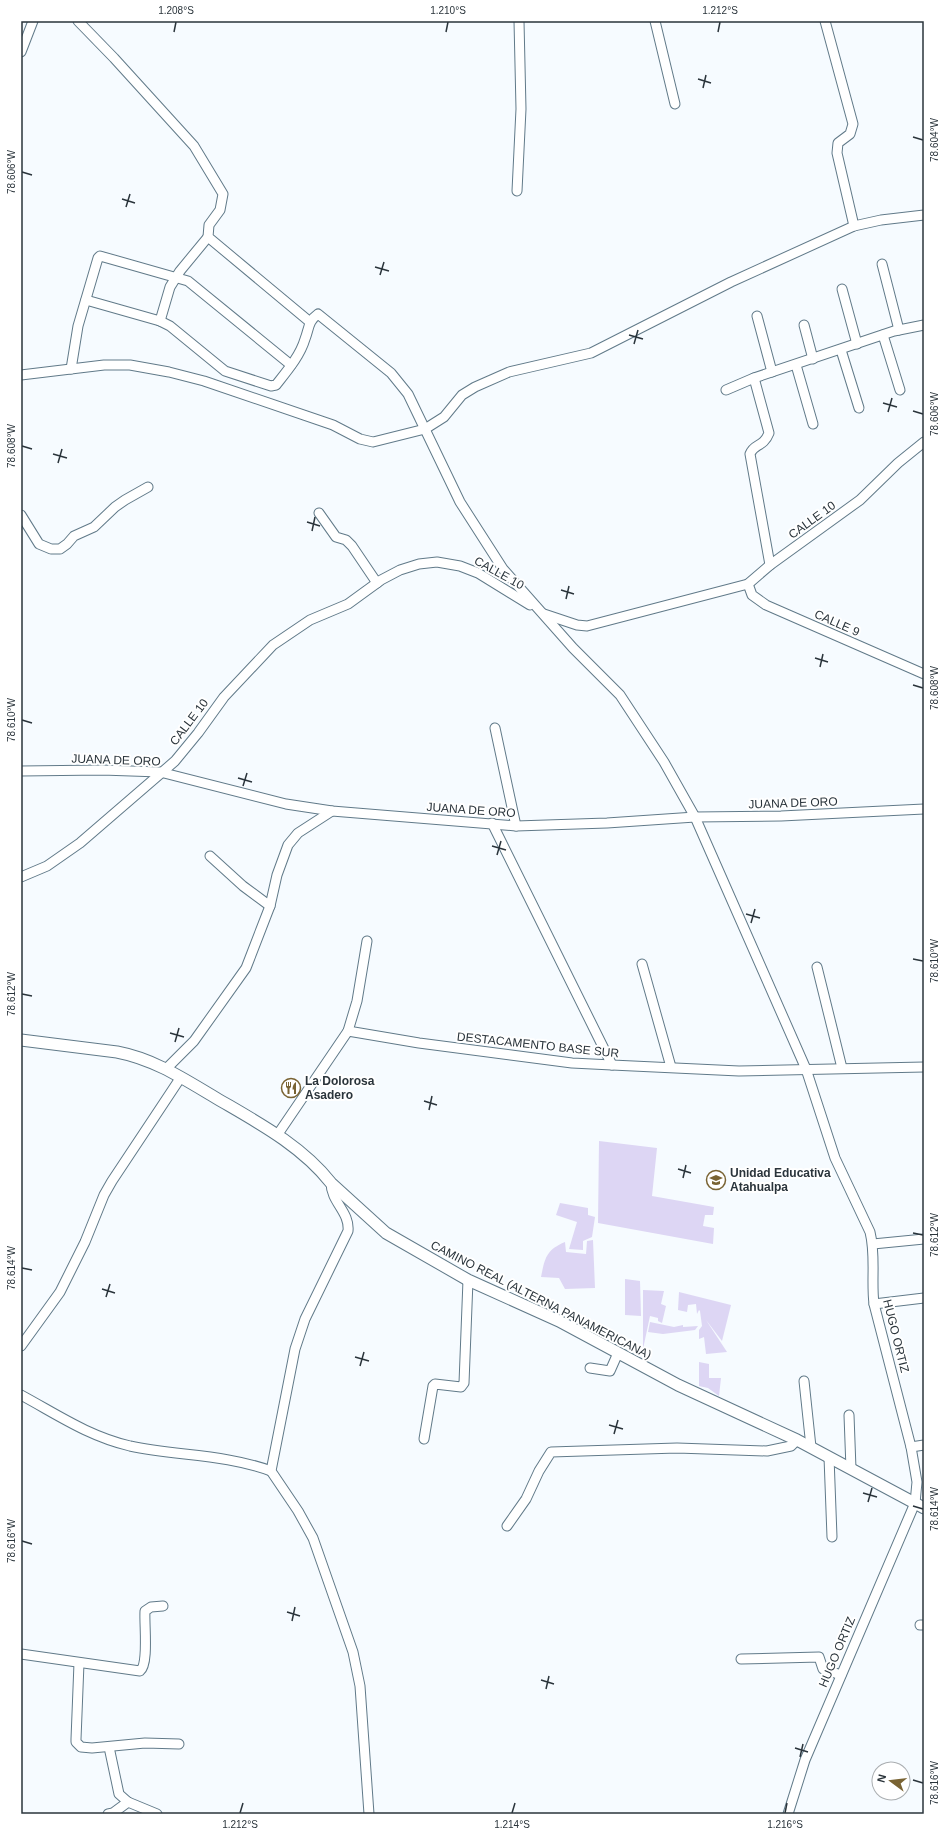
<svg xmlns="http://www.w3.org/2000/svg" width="945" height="1835" font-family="Helvetica,sans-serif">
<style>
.green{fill:#ddd6f4}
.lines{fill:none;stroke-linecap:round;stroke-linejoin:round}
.minor-casing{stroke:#617a89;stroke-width:11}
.tertiary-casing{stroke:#617a89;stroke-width:13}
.minor{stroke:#fff;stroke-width:9}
.tertiary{stroke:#fff;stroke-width:11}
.ticks{fill:none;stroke:#2a343b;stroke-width:1.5}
.labels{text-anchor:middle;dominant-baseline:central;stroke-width:4;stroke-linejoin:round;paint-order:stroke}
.street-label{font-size:12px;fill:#2a343b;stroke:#fff}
.poi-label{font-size:12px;font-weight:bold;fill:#2a343b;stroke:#fff;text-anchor:start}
.neatline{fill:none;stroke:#2a343b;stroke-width:1.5}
.ticks-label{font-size:10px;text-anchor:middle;fill:#2a343b}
</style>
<rect width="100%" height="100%" fill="#f6fbff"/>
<g class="green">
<path d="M599 1141 657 1148 652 1196 714 1207 713 1215H705L703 1226 714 1228 713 1244 598 1223Z"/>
<path d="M560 1203 588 1208V1215L595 1217 592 1237 583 1241V1250L569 1249 577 1222 556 1215Z"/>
<path d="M593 1240 595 1288 565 1289 559 1278 541 1277C545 1258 546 1250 565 1242L566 1252 586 1254 587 1241Z"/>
<path d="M625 1279 640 1281 641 1316 625 1315Z"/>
<path d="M643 1290 664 1291 661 1304 666 1306 662 1323 658 1321V1318L650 1316 643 1349Z"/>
<path d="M679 1292 731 1305 722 1341 706 1320 727 1352 706 1354 704 1337 699 1339V1330L702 1326 700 1311 699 1310 697 1314 696 1304 688 1305 687 1312 678 1310Z"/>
<path d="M650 1322 674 1327 683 1325V1327L698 1326 695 1330 663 1334 648 1332Z"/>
<path d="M699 1362 709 1364V1378H721L719 1396 708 1388 699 1386Z"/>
</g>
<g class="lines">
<defs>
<g id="minor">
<path d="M78 21 114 58 194 146 223 194 220 210 209 225 208 237 310 322"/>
<path d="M655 21 675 104"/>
<path d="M825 21 853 124 850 134 838 143 837 153 854 226"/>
<path d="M21 52 33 21"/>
<path d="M517 191 521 109 519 21"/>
<path d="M882 264 899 330"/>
<path d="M842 289 857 344"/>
<path d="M86 300 160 321 170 326 225 371 271 386 276 385C287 371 300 356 305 339 309 329 308 321 318 314L391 373 408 394 460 502 503 569 573 648 620 695 664 762 695 817 806 1069 835 1158 870 1232C876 1256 871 1280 874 1304L911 1447 917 1482 915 1503 805 1760 788 1814"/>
<path d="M757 316 772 372"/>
<path d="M160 321 170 287 180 271 208 237"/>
<path d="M804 325 813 359"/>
<path d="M883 335 900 390"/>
<path d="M841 350 859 408"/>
<path d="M796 365 813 424"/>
<path d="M71 369 78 326 98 258 100 256 188 281 291 365"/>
<path d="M21 375 104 365H130L169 372 204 381 333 425 360 439 373 442 425 429 444 417 462 395 475 387 509 372 591 353 731 282 854 226 881 220 924 215"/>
<path d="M754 378 769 433C763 448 754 443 750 454L770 565"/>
<path d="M726 390 754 378 894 331 924 325"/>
<path d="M319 513 336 537 346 540 352 546 377 583"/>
<path d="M21 515 39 544 51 549H60L67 544 74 536 94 527 115 507 125 500 148 487"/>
<path d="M748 584 752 595 766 605 924 674"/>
<path d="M544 614 577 625 587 626 748 584 770 565 860 500 898 463 924 442"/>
<path d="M495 728 516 826"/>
<path d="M21 771 102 770 160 772 286 804 332 811 516 826 607 823 695 817 781 816 924 809"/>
<path d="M492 823 612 1065"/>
<path d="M210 856 243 886 270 906"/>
<path d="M21 877 47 866 80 843 175 761 198 733 224 697 273 645 310 620 348 604 381 580 400 570 419 564 437 562 460 566 478 573 530 605"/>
<path d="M642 964 671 1067"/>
<path d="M817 967 842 1068"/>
<path d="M348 1031 357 1001 367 941"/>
<path d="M166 1069 194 1041 246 968 270 906 277 875 288 845 298 833 332 811"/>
<path d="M278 1134 348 1031 419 1043 572 1063 612 1065 739 1071 924 1067"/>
<path d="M331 1183C331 1202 350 1212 348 1231L305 1319 295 1349 271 1471 298 1511 313 1538 353 1652 360 1686 369 1814"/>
<path d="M873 1244 924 1239"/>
<path d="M874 1304 924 1298"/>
<path d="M21 1346 60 1292 85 1242 104 1195 112 1181 181 1077"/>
<path d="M590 1368 610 1371 618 1353"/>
<path d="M804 1381 811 1447"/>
<path d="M21 1395C58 1415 88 1436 130 1446 177 1456 225 1454 271 1471"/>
<path d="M849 1415 851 1469"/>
<path d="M424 1439 433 1386 435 1384 461 1387 464 1383 468 1280"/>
<path d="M911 1447 924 1445"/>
<path d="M829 1457 832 1537"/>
<path d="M507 1526 526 1499 539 1471 551 1452 677 1448 767 1451 791 1446 797 1440"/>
<path d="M920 1625H924"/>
<path d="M21 1654 140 1671C149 1664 144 1624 145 1611L151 1607 163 1606"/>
<path d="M741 1659 819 1657 823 1669 841 1675"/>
<path d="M79 1663 76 1739V1742L81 1747 92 1748 145 1743 179 1744"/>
<path d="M109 1747 119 1794 128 1802 157 1814"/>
<path d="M108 1814 113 1813 128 1802"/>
</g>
<path id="tertiary" d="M21 1040 117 1052C154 1059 184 1079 216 1098 257 1122 301 1145 331 1183L386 1233 468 1280 559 1321 678 1385 797 1440 924 1508"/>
</defs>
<use href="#minor" class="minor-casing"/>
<use href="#tertiary" class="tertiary-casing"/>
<use href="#minor" class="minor"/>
<use href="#tertiary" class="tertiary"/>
</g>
<path class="ticks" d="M174 32 176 22M446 32 448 22M718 32 720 22M698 79 711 83M703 88 706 75M913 137 923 140M22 172 32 175M122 199 135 203M126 207 130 194M375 267 389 271M380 275 384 262M629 335 643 339M634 344 638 330M883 403 897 407M913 411 923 414M888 412 892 398M22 446 32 449M53 454 67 458M58 463 62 449M307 522 320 526M312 531 315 517M561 590 574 594M566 599 569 586M815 658 828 662M820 667 823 654M913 685 923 688M22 720 32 723M238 778 252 782M243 786 247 773M492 846 506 850M497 855 501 841M746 914 760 918M751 923 755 909M913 959 923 961M22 994 32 996M170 1033 184 1037M175 1042 179 1028M424 1101 437 1105M429 1110 432 1096M678 1169 691 1173M683 1178 686 1165M913 1233 923 1235M22 1268 32 1270M102 1289 115 1293M106 1297 110 1284M355 1357 369 1361M360 1366 364 1352M609 1425 623 1429M614 1434 618 1420M863 1493 877 1497M868 1502 872 1488M913 1506 923 1509M22 1541 32 1544M287 1612 300 1616M292 1621 295 1607M541 1680 554 1684M546 1689 549 1676M795 1748 808 1752M800 1757 803 1744M913 1780 923 1783M240 1813 243 1803M512 1813 515 1803M785 1813 787 1803"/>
<defs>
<symbol id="restaurant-ring" viewBox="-11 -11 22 22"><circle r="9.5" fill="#fff" stroke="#796333" stroke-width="1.5"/><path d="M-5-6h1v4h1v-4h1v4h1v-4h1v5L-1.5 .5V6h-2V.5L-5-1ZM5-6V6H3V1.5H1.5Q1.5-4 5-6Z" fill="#796333"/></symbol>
<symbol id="school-ring" viewBox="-11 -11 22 22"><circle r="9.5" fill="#fff" stroke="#796333" stroke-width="1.5"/><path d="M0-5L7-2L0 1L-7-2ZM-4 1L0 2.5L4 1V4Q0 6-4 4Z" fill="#796333"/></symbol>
</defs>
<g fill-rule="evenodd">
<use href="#restaurant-ring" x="280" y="1077" width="22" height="22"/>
<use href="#school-ring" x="705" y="1169" width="22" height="22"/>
</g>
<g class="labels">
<g class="street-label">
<text transform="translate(812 520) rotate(-36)">CALLE 10</text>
<text transform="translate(499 573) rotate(29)">CALLE 10</text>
<text transform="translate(837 623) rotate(24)">CALLE 9</text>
<text transform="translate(189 722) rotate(-53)">CALLE 10</text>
<text transform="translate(116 760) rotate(2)">JUANA DE ORO</text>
<text transform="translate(793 803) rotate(-2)">JUANA DE ORO</text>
<text transform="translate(471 810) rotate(4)">JUANA DE ORO</text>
<text transform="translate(538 1045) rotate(6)">DESTACAMENTO BASE SUR</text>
<text transform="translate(541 1300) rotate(27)">CAMINO REAL (ALTERNA PANAMERICANA)</text>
<text transform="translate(896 1336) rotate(76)">HUGO ORTIZ</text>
<text transform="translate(837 1652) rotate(-67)">HUGO ORTIZ</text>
</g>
<g class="poi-label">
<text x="305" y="1081">La Dolorosa<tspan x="305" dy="14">Asadero</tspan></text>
<text x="730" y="1173">Unidad Educativa<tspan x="730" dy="14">Atahualpa</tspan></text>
</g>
</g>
<rect width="945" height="1835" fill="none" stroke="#ffffff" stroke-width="44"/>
<g transform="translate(891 1781) rotate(285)"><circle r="19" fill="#ffffff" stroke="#aaaeb1"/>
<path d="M0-3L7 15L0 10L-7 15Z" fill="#796333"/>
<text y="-6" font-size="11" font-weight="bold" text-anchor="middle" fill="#2a343b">N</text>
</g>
<rect x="22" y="22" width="901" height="1791" class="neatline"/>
<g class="ticks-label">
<text x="176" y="14">1.208°S</text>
<text x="448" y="14">1.210°S</text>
<text x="720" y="14">1.212°S</text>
<text transform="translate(934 140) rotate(-90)" y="4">78.604°W</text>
<text transform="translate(11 172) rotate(-90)" y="4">78.606°W</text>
<text transform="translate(934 414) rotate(-90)" y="4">78.606°W</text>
<text transform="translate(11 446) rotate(-90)" y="4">78.608°W</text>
<text transform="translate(934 688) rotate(-90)" y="4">78.608°W</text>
<text transform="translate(11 720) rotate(-90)" y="4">78.610°W</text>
<text transform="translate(934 961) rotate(-90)" y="4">78.610°W</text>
<text transform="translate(11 994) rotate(-90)" y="4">78.612°W</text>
<text transform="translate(934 1235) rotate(-90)" y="4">78.612°W</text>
<text transform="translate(11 1268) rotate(-90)" y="4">78.614°W</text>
<text transform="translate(934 1509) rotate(-90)" y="4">78.614°W</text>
<text transform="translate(11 1541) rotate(-90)" y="4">78.616°W</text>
<text transform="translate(934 1783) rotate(-90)" y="4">78.616°W</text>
<text x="240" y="1828">1.212°S</text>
<text x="512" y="1828">1.214°S</text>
<text x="785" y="1828">1.216°S</text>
</g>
</svg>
